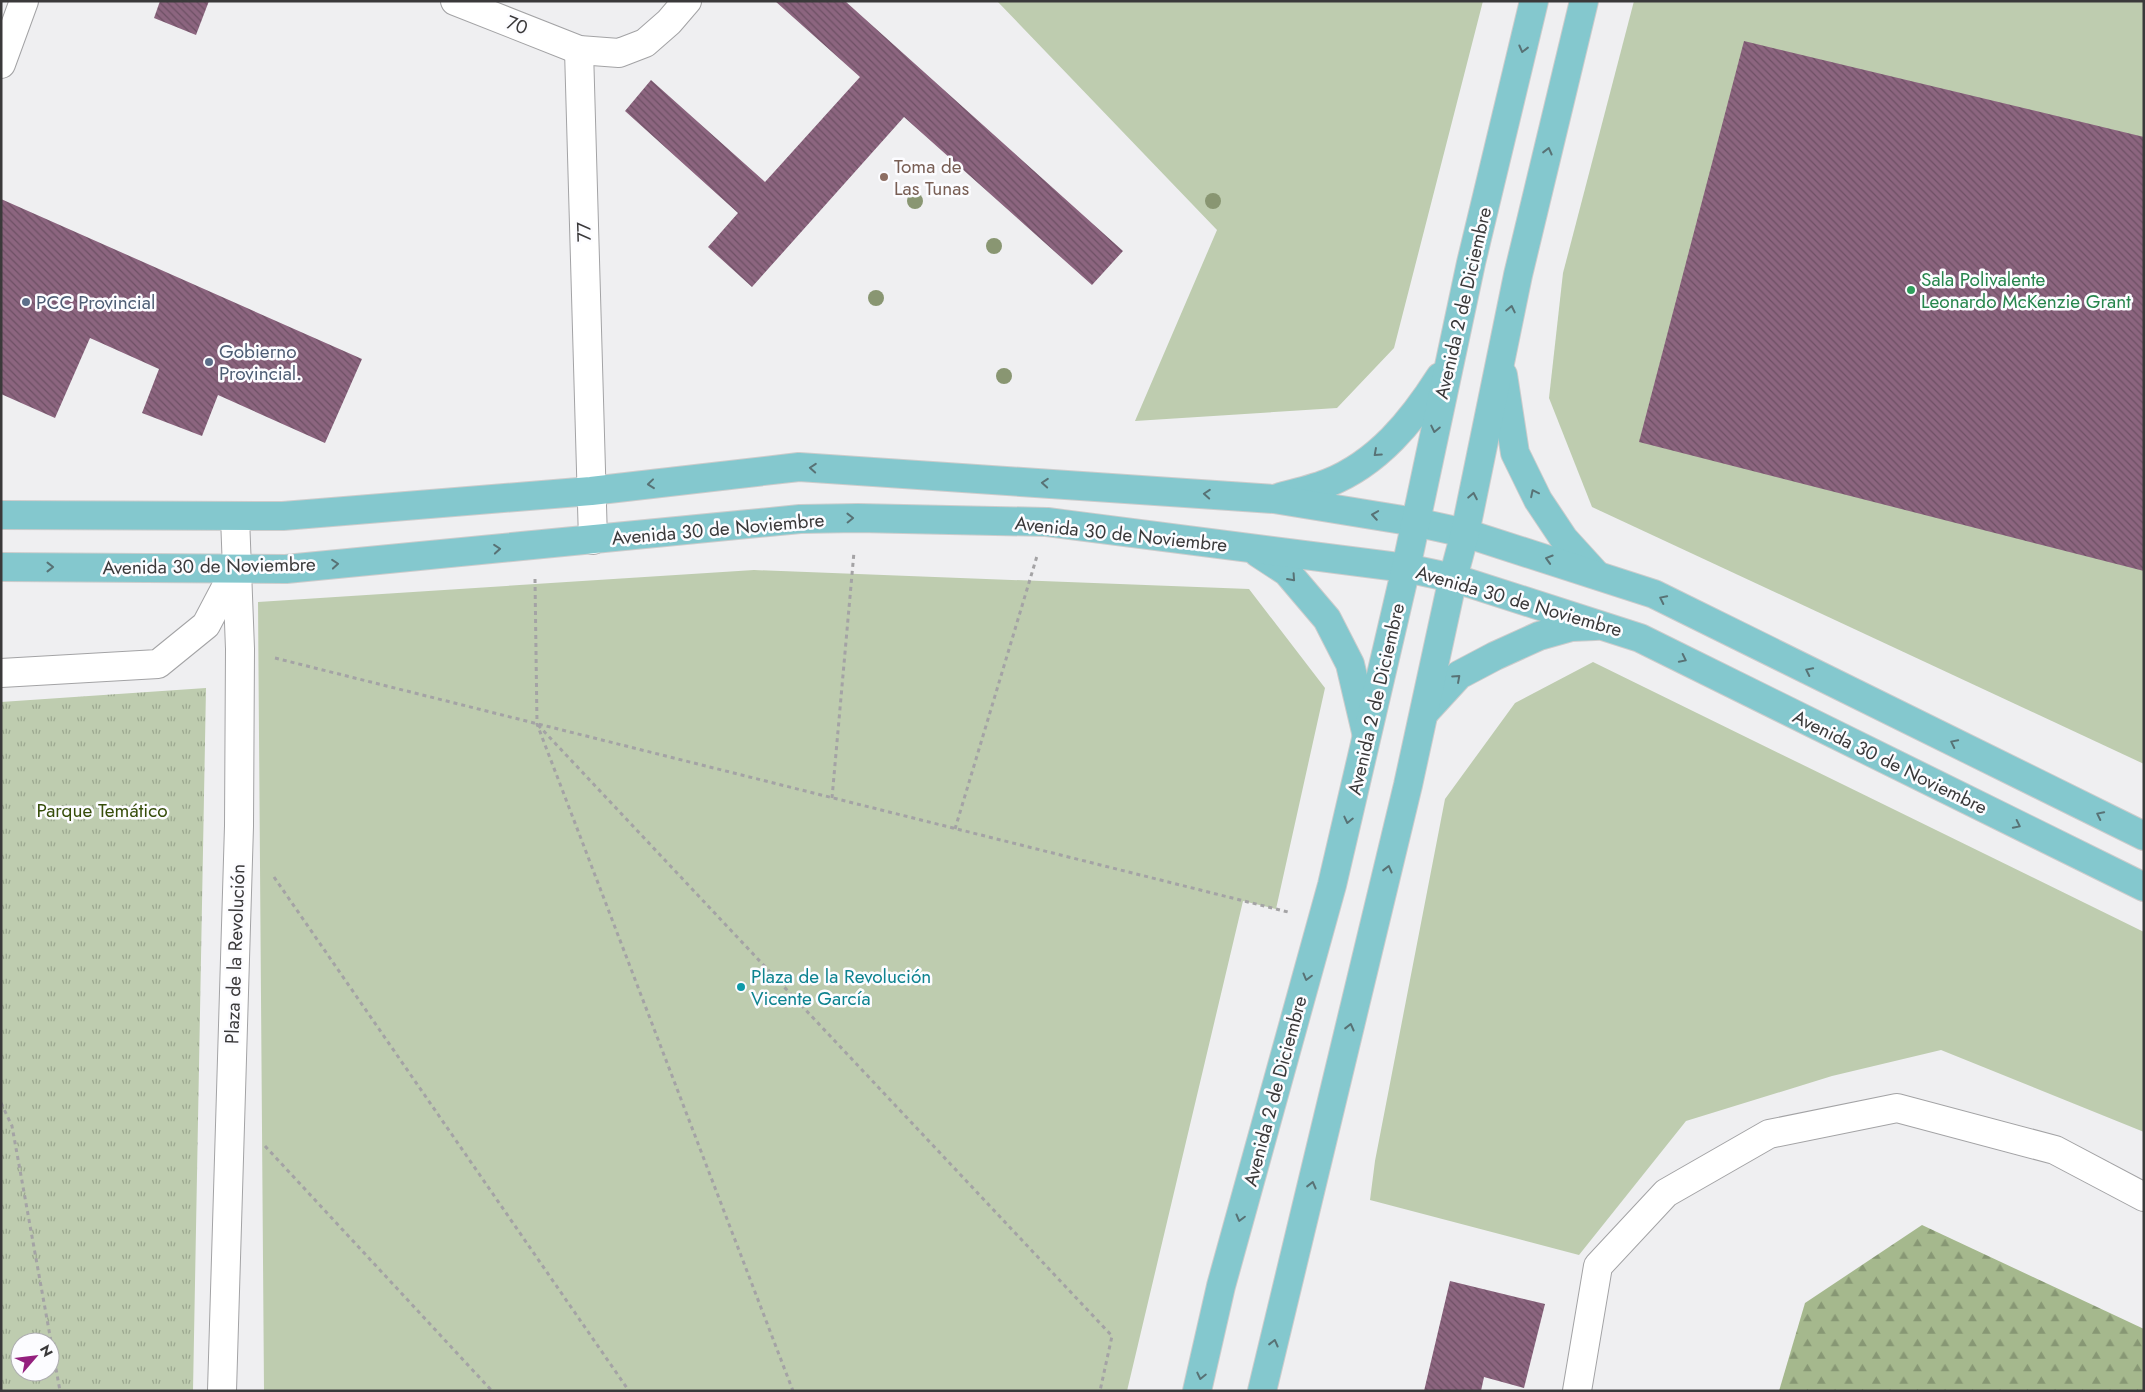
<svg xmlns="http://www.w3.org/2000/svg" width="2145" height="1392" font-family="Jost,sans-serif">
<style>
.grass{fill:#beccaf}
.forest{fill:url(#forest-firs)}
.park{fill:url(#park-tufts);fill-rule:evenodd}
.building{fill:url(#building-back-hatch)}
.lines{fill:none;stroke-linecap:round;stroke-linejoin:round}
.minor-casing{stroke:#a3a3a5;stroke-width:30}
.major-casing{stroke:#ccc;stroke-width:30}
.path{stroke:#a4a3a5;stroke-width:3;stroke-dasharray:4 4;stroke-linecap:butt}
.minor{stroke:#fff;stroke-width:28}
.major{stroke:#84c8ce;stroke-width:28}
.tree{fill:#899672}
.oneway{stroke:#587275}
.education-dot{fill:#8d6e63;stroke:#fcfcff;stroke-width:2}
.leisure-dot{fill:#2e9e5b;stroke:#fcfcff;stroke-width:2}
.service-dot{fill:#5c6f8a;stroke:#fcfcff;stroke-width:2}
.culture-dot{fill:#0f9aa8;stroke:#fcfcff;stroke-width:2}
.labels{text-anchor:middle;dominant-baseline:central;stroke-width:5;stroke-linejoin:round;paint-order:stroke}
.street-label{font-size:19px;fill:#3a393a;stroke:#fcfcff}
.education-label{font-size:19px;fill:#785e54;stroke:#fcfcff;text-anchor:start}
.leisure-label{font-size:19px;fill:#27864d;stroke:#fcfcff;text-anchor:start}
.service-label{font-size:19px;fill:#4e5e75;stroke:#fcfcff;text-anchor:start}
.park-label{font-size:19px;fill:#364d0a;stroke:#fcfcff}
.culture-label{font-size:19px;fill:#0d838f;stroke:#fcfcff;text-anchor:start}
</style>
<defs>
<pattern id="forest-firs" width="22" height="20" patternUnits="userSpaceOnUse" patternTransform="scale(1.25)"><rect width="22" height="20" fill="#a5b88d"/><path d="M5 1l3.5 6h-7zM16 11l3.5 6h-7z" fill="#879774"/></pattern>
<pattern id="park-tufts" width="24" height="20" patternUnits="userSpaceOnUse" patternTransform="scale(1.25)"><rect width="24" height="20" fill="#beccaf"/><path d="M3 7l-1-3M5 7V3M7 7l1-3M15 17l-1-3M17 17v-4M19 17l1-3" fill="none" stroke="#9ba78f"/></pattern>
<pattern id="building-back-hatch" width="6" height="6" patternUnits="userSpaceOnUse" patternTransform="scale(1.25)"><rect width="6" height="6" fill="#8c657f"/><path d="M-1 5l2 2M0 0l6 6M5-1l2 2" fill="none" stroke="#6d5064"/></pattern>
</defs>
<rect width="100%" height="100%" fill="#efeff1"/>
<g class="grass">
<path d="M997 1H1483L1394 348 1337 408 1135 421 1217 230Z"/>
<path d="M1634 1H2144V764L1592 507 1549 398 1563 273Z"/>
<path d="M754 570 1249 589 1325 688 1276 909 1243 901 1127 1391H264L258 602Z"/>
<path d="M1593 662 2144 932V1132L1941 1050 1832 1076 1686 1121 1579 1255 1370 1200 1375 1161 1445 799 1515 703Z"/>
</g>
<path class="forest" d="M1922 1225 2144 1329V1391H1779L1805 1303Z"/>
<path class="park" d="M206 688 193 1391H1V702ZM20 1342H50V1372H20Z"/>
<g class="building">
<path d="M160 1H209L196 35 154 18Z"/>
<path d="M775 1H845L1123 251 1092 285 904 117 752 287 708 247 738 213 625 111 651 80 765 182 860 77Z"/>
<path d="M1744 41 2144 137V571L1639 442Z"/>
<path d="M1 199 362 359 325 443 218 395 202 436 142 413 159 369 90 338 55 418 1 394Z"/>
<path d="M1450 1281 1545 1304 1524 1388 1484 1377 1481 1391H1424Z"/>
</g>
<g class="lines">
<defs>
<g id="minor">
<path d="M455 1 579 50 619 53 645 43 669 22 687 1"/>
<path d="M579 50 593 540"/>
<path d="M1 64 24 1"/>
<path d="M1 673 158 664 206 625 236 568"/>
<path d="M222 1391 239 826 240 649 235 517"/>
<path d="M1577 1391 1598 1266 1666 1193 1769 1134 1897 1108 2055 1150 2144 1197"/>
</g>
<g id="major">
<path d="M1503 375 1515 453 1538 500 1564 539 1595 573"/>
<path d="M1280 497C1296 493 1313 489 1328 483 1378 463 1412 421 1440 377"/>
<path d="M1 515 283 516 591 491 799 467 1274 499 1415 522 1465 533 1654 594 2144 836"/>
<path d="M1258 553 1287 572 1327 619 1350 664 1366 732"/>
<path d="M1 567 286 569 800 519 858 518 1047 522 1406 568 1453 578 1640 638 2144 887"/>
<path d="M1425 712 1459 675 1495 656 1539 636 1571 627 1595 626"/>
<path d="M1197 1391 1221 1286 1332 885 1406 568 1471 263 1534 1"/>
<path d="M1262 1391 1408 785 1453 578 1465 533 1518 275 1584 1"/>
</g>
</defs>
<use href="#minor" class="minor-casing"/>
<use href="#major" class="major-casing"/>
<g class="path">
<path d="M535 579 537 724 793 1391"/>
<path d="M275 658 1288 912"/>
<path d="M538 725 1112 1336 1100 1391"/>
<path d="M832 798 854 552"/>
<path d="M955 829 1037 556"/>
<path d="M274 877 629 1391"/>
<path d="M1 1103 12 1126 60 1391"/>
<path d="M265 1146 492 1391"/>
</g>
<use href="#minor" class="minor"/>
<use href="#major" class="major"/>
</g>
<g class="tree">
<circle cx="915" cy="201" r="8"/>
<circle cx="1213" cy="201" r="8"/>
<circle cx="994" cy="246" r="8"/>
<circle cx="876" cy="298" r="8"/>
<circle cx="1004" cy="376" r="8"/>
</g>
<defs><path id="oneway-chevron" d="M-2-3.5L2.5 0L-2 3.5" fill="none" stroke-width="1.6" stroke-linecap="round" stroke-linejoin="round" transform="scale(1.25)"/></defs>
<g class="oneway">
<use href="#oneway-chevron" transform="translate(1523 49) rotate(104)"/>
<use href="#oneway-chevron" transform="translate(1548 151) rotate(-76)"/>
<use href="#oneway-chevron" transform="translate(1511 309) rotate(-78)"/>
<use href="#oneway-chevron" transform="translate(1435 429) rotate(102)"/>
<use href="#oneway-chevron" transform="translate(1377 453) rotate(138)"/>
<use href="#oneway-chevron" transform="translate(813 468) rotate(-176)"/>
<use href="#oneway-chevron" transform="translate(1045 483) rotate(-176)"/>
<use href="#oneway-chevron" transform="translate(651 484) rotate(174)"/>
<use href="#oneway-chevron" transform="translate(1534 493) rotate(-116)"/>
<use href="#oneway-chevron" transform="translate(1207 494) rotate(-176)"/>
<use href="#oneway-chevron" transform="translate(1473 496) rotate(-79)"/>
<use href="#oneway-chevron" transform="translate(1375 515) rotate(-171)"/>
<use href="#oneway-chevron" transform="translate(850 518) rotate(-1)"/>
<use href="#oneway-chevron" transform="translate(497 549) rotate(-5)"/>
<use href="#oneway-chevron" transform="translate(1549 559) rotate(-163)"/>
<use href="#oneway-chevron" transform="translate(335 564) rotate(-5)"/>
<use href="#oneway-chevron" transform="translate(50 567)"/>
<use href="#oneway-chevron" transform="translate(1292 578) rotate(48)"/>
<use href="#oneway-chevron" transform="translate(1663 599) rotate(-154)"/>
<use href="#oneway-chevron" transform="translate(1683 659) rotate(26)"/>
<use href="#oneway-chevron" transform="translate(1809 671) rotate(-154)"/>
<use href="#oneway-chevron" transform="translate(1457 678) rotate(-42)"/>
<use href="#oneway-chevron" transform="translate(1954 743) rotate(-154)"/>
<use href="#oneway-chevron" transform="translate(2100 815) rotate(-154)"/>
<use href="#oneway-chevron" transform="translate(1348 820) rotate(103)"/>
<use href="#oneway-chevron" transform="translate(2017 825) rotate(26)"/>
<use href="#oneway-chevron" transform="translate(1388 869) rotate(-76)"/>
<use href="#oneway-chevron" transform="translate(1307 977) rotate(105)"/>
<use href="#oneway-chevron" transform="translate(1350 1027) rotate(-76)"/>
<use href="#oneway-chevron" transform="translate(1312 1185) rotate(-76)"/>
<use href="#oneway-chevron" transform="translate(1240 1218) rotate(105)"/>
<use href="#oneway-chevron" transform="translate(1274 1343) rotate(-76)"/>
<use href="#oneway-chevron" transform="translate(1201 1376) rotate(103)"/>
</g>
<circle class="education-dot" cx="884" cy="177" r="5"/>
<circle class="leisure-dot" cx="1911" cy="290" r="5"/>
<g class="service-dot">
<circle cx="26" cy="302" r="5"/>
<circle cx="209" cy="362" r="5"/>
</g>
<circle class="culture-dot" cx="741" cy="987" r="5"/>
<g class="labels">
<g class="street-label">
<text transform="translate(517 25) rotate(21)">70</text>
<text transform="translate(584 232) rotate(-92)">77</text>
<text transform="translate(1463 303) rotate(-77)">Avenida 2 de Diciembre</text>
<text transform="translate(718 529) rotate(-5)">Avenida 30 de Noviembre</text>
<text transform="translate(1121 534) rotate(6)">Avenida 30 de Noviembre</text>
<text transform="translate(209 566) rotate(-1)">Avenida 30 de Noviembre</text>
<text transform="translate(1519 601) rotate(16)">Avenida 30 de Noviembre</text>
<text transform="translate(1376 699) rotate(-77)">Avenida 2 de Diciembre</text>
<text transform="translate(1890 762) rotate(26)">Avenida 30 de Noviembre</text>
<text transform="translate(235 954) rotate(-88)">Plaza de la Revolución</text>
<text transform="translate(1275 1091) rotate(-75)">Avenida 2 de Diciembre</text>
</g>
<g class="education-label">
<text x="894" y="166">Toma de<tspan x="894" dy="22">Las Tunas</tspan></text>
</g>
<g class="leisure-label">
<text x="1921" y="279">Sala Polivalente<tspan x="1921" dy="22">Leonardo McKenzie Grant</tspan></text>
</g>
<g class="service-label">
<text x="36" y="302">PCC Provincial</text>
<text x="219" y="351">Gobierno<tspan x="219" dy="22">Provincial.</tspan></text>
</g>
<g class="park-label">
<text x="102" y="810">Parque Temático</text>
</g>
<g class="culture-label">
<text x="751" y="976">Plaza de la Revolución<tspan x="751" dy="22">Vicente García</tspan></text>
</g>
</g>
<rect width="2145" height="1392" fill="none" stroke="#3a393a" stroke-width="5"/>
<g transform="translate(35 1357) rotate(62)"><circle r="24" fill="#fcfcff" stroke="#aeaeb0"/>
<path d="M0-4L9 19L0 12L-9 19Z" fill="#94207e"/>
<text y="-8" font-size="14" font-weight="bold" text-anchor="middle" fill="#3a393a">N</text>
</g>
</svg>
